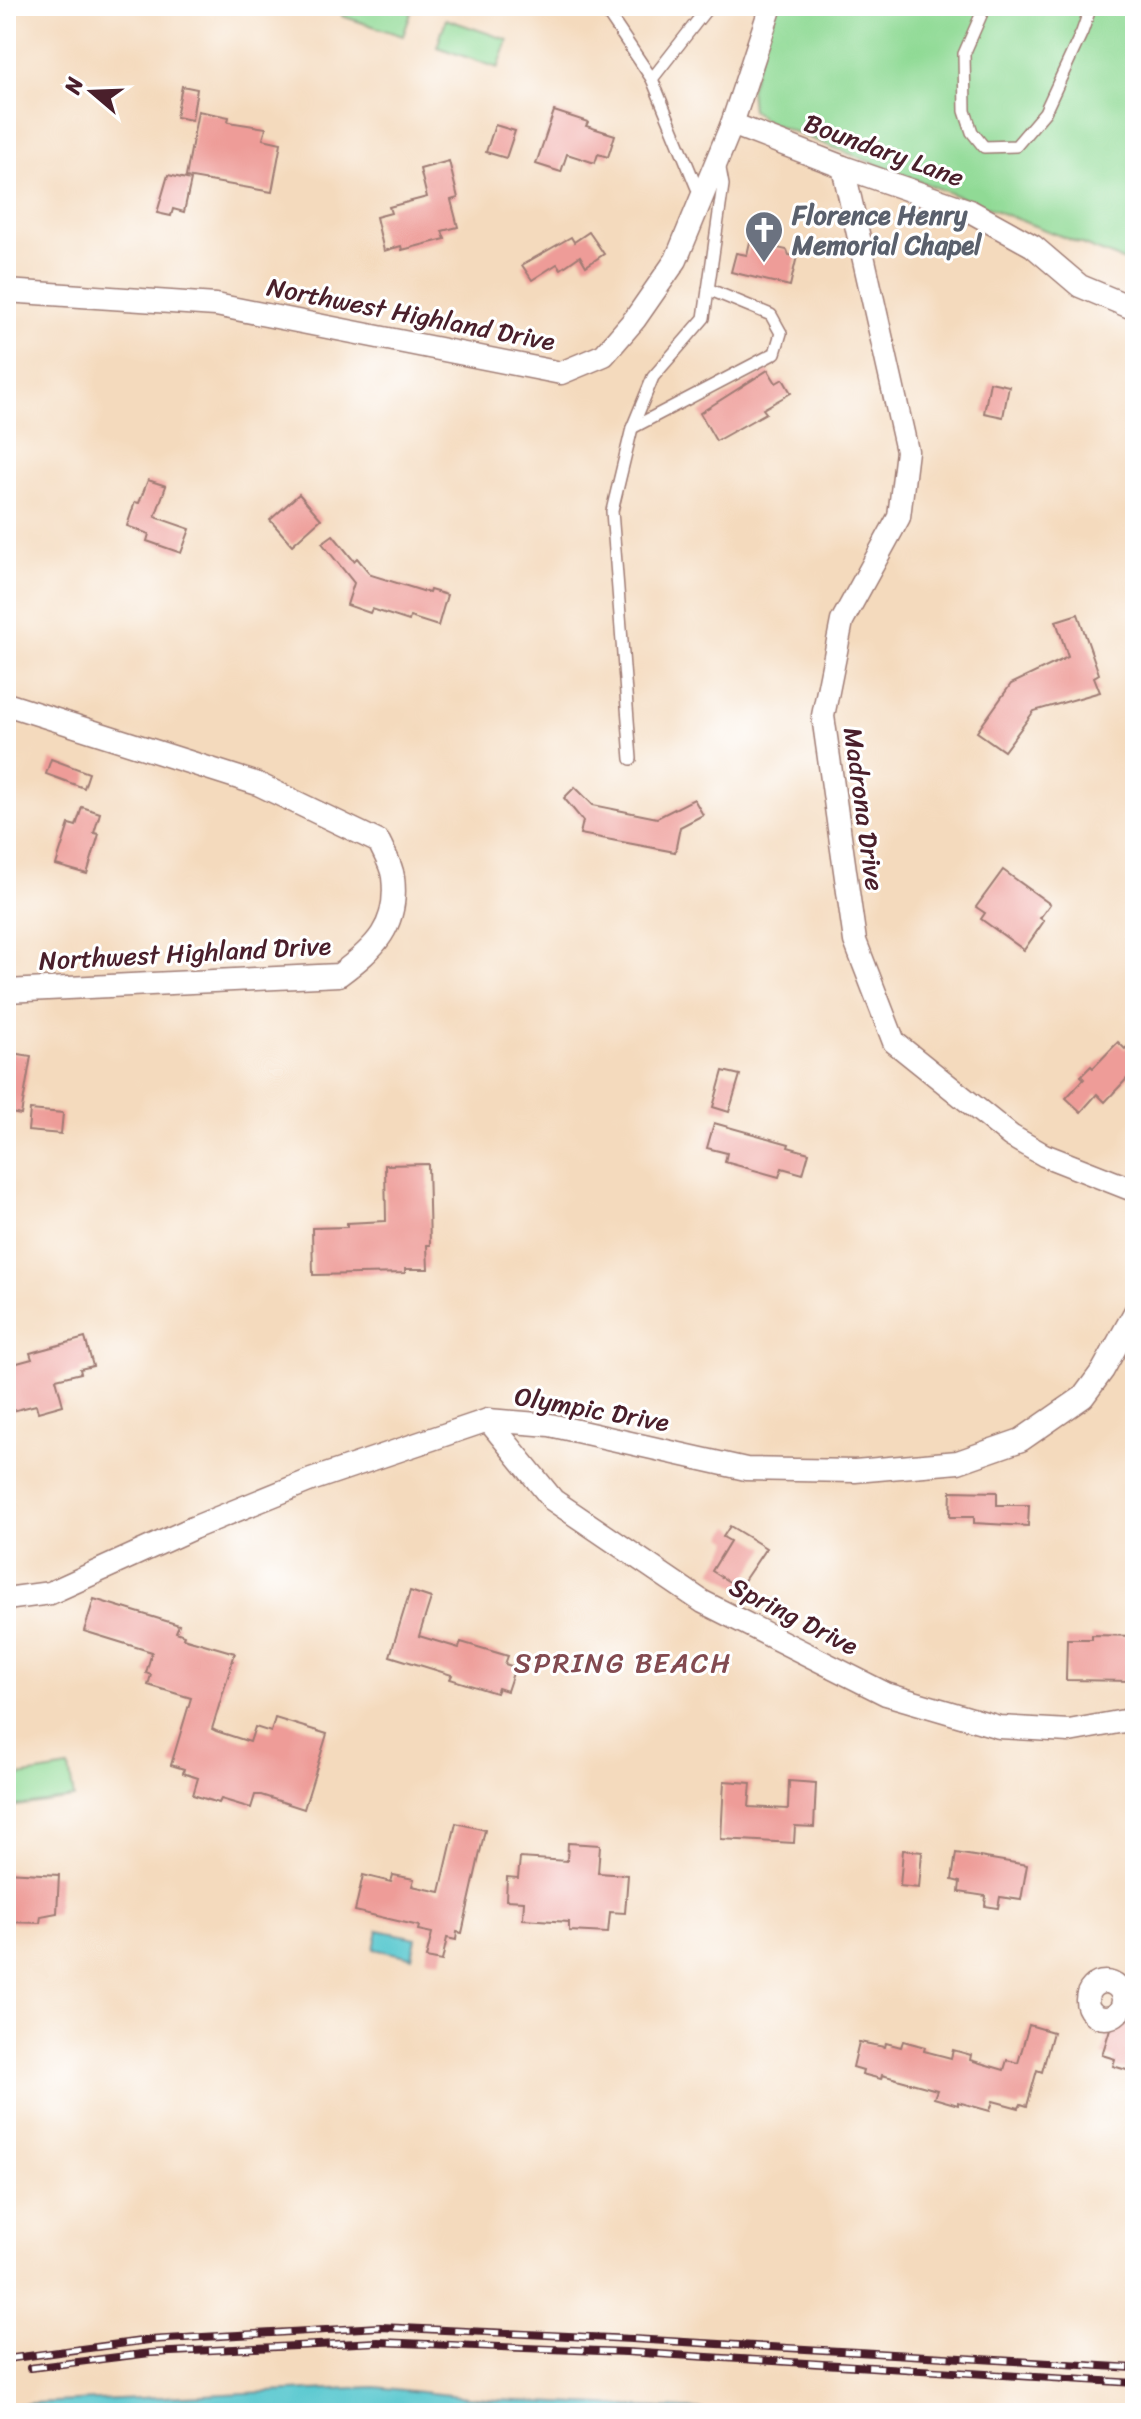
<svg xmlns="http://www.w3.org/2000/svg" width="1141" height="2419" font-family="Sriracha,sans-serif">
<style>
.green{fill:#90da95;stroke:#6d7c60;stroke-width:2}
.water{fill:#5cc9d0;stroke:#53747e;stroke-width:2}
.building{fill:#ee9c98}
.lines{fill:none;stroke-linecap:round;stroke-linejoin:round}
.lane-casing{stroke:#9f7c74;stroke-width:14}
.street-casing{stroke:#9f7c74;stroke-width:25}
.lane{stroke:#fff;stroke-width:11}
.street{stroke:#fff;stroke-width:22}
.rail-casing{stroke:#4a1f2b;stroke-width:8}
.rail{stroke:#fff;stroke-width:5;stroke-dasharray:15;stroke-linecap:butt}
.labels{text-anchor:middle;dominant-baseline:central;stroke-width:6;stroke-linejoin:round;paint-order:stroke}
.street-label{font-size:26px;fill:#4a1f2b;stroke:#fff}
.worship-label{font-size:26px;font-weight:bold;fill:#5b616d;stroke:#fff;text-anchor:start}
.neighbourhood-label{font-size:28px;letter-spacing:2px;fill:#834b51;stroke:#fff}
</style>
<rect width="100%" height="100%" fill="#fff"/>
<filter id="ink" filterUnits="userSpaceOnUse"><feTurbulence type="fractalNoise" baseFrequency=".0125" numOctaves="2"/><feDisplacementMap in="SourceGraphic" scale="16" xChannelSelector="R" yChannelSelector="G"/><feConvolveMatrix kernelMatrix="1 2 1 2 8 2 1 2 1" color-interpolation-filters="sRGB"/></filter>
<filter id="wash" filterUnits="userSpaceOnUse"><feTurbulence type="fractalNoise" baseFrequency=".006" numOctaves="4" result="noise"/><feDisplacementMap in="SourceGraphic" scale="32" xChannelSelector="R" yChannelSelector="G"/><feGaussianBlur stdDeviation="1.8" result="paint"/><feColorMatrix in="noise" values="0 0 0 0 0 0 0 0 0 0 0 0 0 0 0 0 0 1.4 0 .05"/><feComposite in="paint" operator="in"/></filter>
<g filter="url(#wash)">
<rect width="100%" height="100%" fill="#f4dabd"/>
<g class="green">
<path d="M345 6H407L413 8 403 36 342 16Z"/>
<path d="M775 6H1135V265L765 121 752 110 750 89Z"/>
<path d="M446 19 508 40 498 68 437 47Z"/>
<path d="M69 1768 74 1798 9 1807 6 1778Z"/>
</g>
<g class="water">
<path d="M378 1930 416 1938 412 1957 374 1949Z"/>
<path d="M375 2387 496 2400 768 2413H6V2406L34 2403Z"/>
</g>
<g id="blocks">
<g class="building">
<path d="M182 86 197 89 192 120 176 117Z"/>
<path d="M198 111 229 117 228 122 266 128 263 139 281 143 272 192 186 177Z"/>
<path d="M554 111 588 122 586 126 615 135 608 157 598 154 595 163 567 154 561 172 536 164Z"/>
<path d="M495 125 515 131 506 158 486 152Z"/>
<path d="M449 161 458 198 451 200 458 227 442 231 445 239 402 250 401 246 384 251 376 217 391 213 389 207 427 197 420 169Z"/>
<path d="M168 175 191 180 184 212 173 209 171 216 157 213Z"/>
<path d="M589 232 604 254 586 266 580 256 561 269 557 264 532 280 522 265 571 237 574 242Z"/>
<path d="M750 242 787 250 789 255 797 256 790 286 731 272 736 253 747 255Z"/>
<path d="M768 370 776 383 783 379 791 393 763 409 766 413 716 441 700 413Z"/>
<path d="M990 382 1009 386 1003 417 984 413Z"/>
<path d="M148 480 166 486 155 517 190 529 181 553 147 541 149 534 127 526 135 502 139 503Z"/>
<path d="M299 494 321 519 292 545 270 520Z"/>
<path d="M333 535 354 561 357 558 371 575 429 593 430 590 447 595 438 626 410 617 409 621 372 609 370 613 347 605 354 583 322 543Z"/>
<path d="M1078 614 1099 674 1094 677 1100 692 1034 711 1004 751 977 732 1011 684 1068 657 1056 621Z"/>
<path d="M51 759 89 773 84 788 46 774Z"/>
<path d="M575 787 593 805 657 818 694 799 703 815 680 827 675 852 580 834 583 821 564 798Z"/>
<path d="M82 807 100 813 94 833 99 834 87 874 56 865 69 824 76 826Z"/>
<path d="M1003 870 1050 904 1040 918 1044 921 1024 950 981 919 985 913 976 907Z"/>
<path d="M1135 1038V1070L1105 1102 1097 1094 1081 1112 1066 1098 1084 1079 1081 1076 1091 1066 1093 1068 1118 1042 1125 1049Z"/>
<path d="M6 1052 31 1056 21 1115 6 1112Z"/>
<path d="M723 1071 740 1075 729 1112 713 1107Z"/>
<path d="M30 1110 63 1113 61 1134 28 1131Z"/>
<path d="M714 1123 789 1144 788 1147 809 1153 803 1174 782 1168 779 1177 725 1162 727 1153 707 1148Z"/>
<path d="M428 1164 430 1245H427L428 1269H405V1273L313 1275 312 1228 347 1227V1223L386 1221 385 1165Z"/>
<path d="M85 1338 93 1366 80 1369 81 1373 56 1379 63 1405 38 1412 36 1405 12 1411V1407L6 1409V1366L32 1359 30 1353Z"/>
<path d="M951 1491 997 1492V1505H1029L1028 1526 974 1523V1517H950Z"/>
<path d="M730 1526 766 1548 739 1588 712 1571 730 1541 723 1537Z"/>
<path d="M410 1591 431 1598 419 1636 459 1648 461 1642 508 1656 505 1664 515 1667 507 1691 498 1688 496 1693 450 1679 452 1675 390 1656Z"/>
<path d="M94 1599 179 1625 176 1632 184 1635 183 1638 235 1653 212 1729 216 1731 250 1742 255 1727 271 1732 275 1718 327 1734 304 1809 261 1795H255L251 1808 221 1799 219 1803 193 1795 198 1778 183 1773 184 1769 171 1765 191 1698 148 1685 151 1675 146 1673 152 1652 84 1631Z"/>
<path d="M1092 1635 1135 1636V1681L1066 1680 1067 1639H1092Z"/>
<path d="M724 1781 751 1783 749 1807 788 1809 789 1781 816 1783 814 1827 795 1826 794 1843 721 1839Z"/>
<path d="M456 1823 485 1830 462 1933 457 1932 456 1940 447 1938 442 1961 426 1958 432 1933 418 1930 419 1926 355 1911 363 1875 391 1882 393 1875 414 1879 412 1886 440 1892Z"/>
<path d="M568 1843 600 1845 598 1873 628 1875 625 1913 610 1912 608 1933 569 1931V1922L523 1919 524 1901 506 1900 507 1877 518 1878 520 1858 567 1861Z"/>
<path d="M903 1850 922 1852 919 1888 900 1886Z"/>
<path d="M956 1853 1027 1865 1021 1900 1000 1897 998 1908 985 1906 986 1896 959 1892 960 1882 952 1880Z"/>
<path d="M6 1872 59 1875 57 1913 41 1916 40 1923 6 1922Z"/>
<path d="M1135 2015V2065L1132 2064 1130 2071 1113 2066 1115 2059 1102 2055 1110 2029Z"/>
<path d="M1029 2025 1053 2032 1042 2072 1037 2070 1027 2106 1021 2104 1019 2108 993 2101 990 2111 958 2102V2105L934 2098 937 2090 882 2075 881 2079 862 2074 863 2070 853 2067 859 2042 885 2047 886 2043 901 2047 903 2041 925 2047 924 2051 951 2058 953 2050 971 2055 970 2060 1004 2070 1007 2060 1018 2063Z"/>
</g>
</g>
</g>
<g filter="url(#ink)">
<use href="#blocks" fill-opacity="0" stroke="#9f7c74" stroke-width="2"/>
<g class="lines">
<defs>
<g id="lane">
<path d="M603 6 652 79 701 198"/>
<path d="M985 6 964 54 965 111 972 132 984 147 1016 146 1045 112 1082 32 1091 6"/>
<path d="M652 79 709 6"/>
<path d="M632 428 775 353 781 333 771 315 708 289"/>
<path d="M631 759 612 511 632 428 653 377 704 318 723 185 719 163"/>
</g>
<g id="street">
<path d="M732 124 843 167 970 211 1033 246 1080 286 1135 309"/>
<path d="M843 167 907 451 899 517 842 621 823 716 855 941 894 1042 1011 1136 1044 1155 1128 1188 1135 1183"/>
<path d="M6 291 216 305 561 373 604 355 635 319 676 260 732 124 771 6"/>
<path d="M6 704 258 784 379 842C384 853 392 866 393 877 399 926 375 948 339 975L6 991"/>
<path d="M488 1420 553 1500 703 1602 886 1694 999 1727 1069 1731 1135 1719"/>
<path d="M6 1599 50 1593 193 1528 311 1480 488 1420 550 1425 746 1469 855 1471 958 1462 1021 1440 1083 1397 1103 1370 1135 1312"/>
<circle cx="1105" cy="2000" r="18"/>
</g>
</defs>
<use href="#lane" class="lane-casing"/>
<use href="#street" class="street-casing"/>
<use href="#lane" class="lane"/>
<use href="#street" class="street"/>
<defs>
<g id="rail">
<path d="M6 2359 149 2340 380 2327 632 2339 1135 2368"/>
<path d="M30 2368 150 2353 378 2342 626 2352 1135 2383"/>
</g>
</defs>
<use href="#rail" class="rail-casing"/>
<use href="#rail" class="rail"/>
</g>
</g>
<defs>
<symbol id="church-pin" viewBox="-11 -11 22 30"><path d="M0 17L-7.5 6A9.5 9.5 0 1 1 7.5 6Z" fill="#6b7280" stroke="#fff"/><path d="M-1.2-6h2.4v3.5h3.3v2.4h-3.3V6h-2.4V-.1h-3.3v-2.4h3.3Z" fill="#fff"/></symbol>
</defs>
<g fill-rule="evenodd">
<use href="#church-pin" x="742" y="208" width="44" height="60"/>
</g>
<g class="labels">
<g class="street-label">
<text transform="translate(884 150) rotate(20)">Boundary Lane</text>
<text transform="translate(411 314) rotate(11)">Northwest Highland Drive</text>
<text transform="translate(864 809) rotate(82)">Madrona Drive</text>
<text transform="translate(185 953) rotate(-3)">Northwest Highland Drive</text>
<text transform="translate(592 1409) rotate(10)">Olympic Drive</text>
<text transform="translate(794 1616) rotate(27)">Spring Drive</text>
</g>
<g class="worship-label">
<text x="792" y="215">Florence Henry<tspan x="792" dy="30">Memorial Chapel</tspan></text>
</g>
<g class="neighbourhood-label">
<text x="623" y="1662">SPRING BEACH</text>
</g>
</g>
<rect width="1141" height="2419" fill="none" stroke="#fff" stroke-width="32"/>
<g transform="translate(92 92) rotate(289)" stroke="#ffffff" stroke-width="6" paint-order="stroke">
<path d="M0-6L14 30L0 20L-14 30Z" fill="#4a1f2b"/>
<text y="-12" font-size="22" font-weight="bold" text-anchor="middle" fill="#4a1f2b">N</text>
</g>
</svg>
